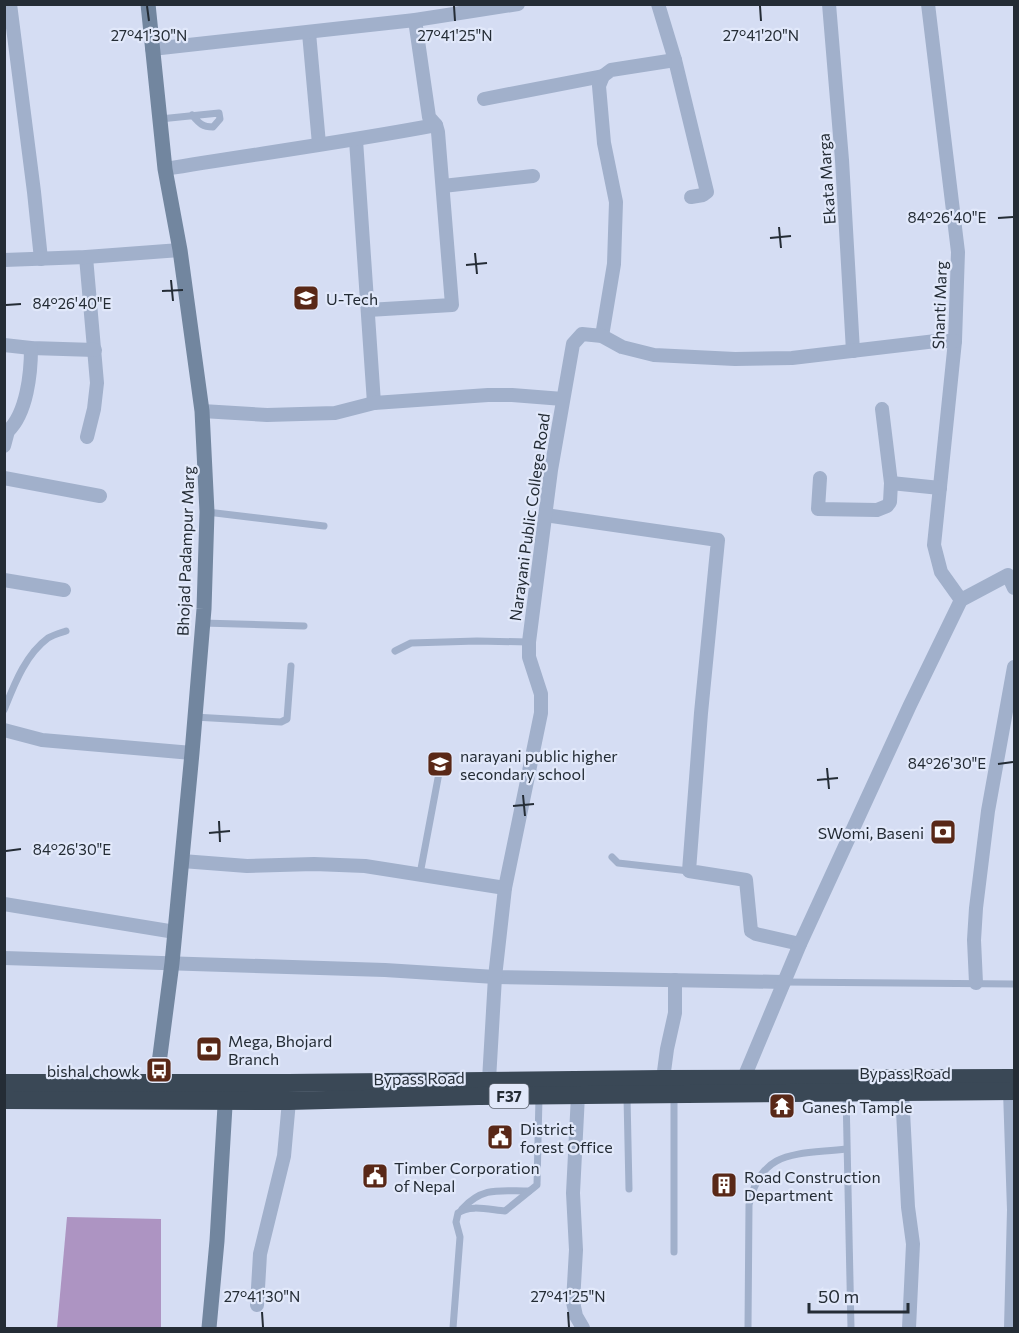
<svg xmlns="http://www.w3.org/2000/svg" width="1019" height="1333" font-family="Commissioner,sans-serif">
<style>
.green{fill:#ad94c2}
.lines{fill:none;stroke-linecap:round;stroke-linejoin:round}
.lane{stroke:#a1b0cb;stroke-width:7}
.street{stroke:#a1b0cb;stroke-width:14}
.secondary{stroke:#72869f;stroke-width:15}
.highway{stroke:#3a4856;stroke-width:18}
.ticks{fill:none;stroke:#242c35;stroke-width:2}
.labels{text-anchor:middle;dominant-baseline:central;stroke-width:4.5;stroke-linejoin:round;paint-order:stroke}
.shield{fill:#e1e8fa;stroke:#5d6470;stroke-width:1.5}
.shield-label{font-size:15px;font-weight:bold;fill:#242c35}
.street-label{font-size:16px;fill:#242c35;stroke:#e1e8fa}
.poi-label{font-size:16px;fill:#242c35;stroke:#e1e8fa;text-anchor:start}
.ticks-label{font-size:15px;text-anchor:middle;fill:#242c35;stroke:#e1e8fa;stroke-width:4.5;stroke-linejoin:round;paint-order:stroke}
</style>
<rect width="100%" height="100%" fill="#d5ddf3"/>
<path class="green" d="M67 1217 161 1219V1328H57Z"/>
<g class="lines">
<g class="lane">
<path d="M160 119 219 113 220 119 213 127C202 127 199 123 192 115"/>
<path d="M207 512 324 526"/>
<path d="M202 623 304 626"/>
<path d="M395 651 411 643 477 641 529 642"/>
<path d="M4 710C14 685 25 655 48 638 53 635 60 633 66 631"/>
<path d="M194 717 281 722 287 719 291 666"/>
<path d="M612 857 618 863 689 871"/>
<path d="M420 874 442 757"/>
<path d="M784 982 1014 984"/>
<path d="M846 1094 851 1328"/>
<path d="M627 1097 629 1189"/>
<path d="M462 1209C483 1186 500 1191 529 1191"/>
<path d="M674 1252V1096"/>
<path d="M453 1328 460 1237 456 1222 458 1213C469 1204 491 1210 505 1211L537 1185 539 1097"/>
<path d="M748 1328 749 1205C761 1148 797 1155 846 1149"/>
</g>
<g class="street">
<path d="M10 4 34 192 41 259"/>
<path d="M829 4 842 160 853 351"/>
<path d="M928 4 958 252 955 341 934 545 941 572 961 600"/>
<path d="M309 33 319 144"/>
<path d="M152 49 415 20 518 4"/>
<path d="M675 60 707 192 703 195 691 197"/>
<path d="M484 99 603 76"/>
<path d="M356 140 374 403"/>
<path d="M165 169C256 154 346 142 436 125"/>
<path d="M443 186 533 176"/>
<path d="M86 257 97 383 94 409 87 437"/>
<path d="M4 260 86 257 180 250"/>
<path d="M368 310 452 305 438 132 436 125 429 117 415 20"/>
<path d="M602 336 614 264 616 202 604 143 599 86 603 76 611 70 675 60 658 4"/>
<path d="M4 345 31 348 95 350"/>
<path d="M202 411 267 415 335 413 374 403 488 395H512L563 399"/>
<path d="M4 430 8 431 4 446"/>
<path d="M8 431C27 413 31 373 31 348"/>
<path d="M4 478 100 496"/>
<path d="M820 478 818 509 877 510 887 506 890 502 891 483 882 409"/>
<path d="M891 483 940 488"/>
<path d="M545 515 718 540 701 713 689 871 746 880 751 931 756 934 800 944"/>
<path d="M4 580 64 590"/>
<path d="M4 730 42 740 192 753"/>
<path d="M182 861 247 866 314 864 365 866 505 888"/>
<path d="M4 904 175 932"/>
<path d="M4 958 385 970 495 977 784 982"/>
<path d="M976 983 974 940 976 908 988 811 1014 667"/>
<path d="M663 1079 667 1049 675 1013V980"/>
<path d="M489 1080 495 977 505 888 541 713V694L529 657V642L551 470 573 344 582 334 602 336 622 347 654 355 735 359 792 358 936 341H955"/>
<path d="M743 1080 800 944 910 705 961 600 1008 575 1014 588"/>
<path d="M1010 1091 1014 1210 1011 1328"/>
<path d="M902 1092 908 1207 913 1244 909 1328"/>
<path d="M578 1095 573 1193 576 1250 573 1302 576 1316 583 1328"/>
<path d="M257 1305 260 1254 284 1156 289 1101"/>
</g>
<g class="secondary">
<path d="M148 4 165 169 180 250 202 411 207 512 204 609 192 753 172 963 155 1094"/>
<path d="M209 1328 217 1241 226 1089"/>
</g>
<g class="highway">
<path d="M4 1083H288L663 1079 1014 1078"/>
<path d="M4 1100 289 1101 478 1096 1014 1091"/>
</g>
</g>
<path class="ticks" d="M147 6 149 21M454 6 455 21M760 6 761 21M998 218 1013 217M779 227 781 248M770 238 791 236M475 253 477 274M466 265 487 263M171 280 173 301M162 291 183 290M6 305 21 304M998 764 1013 762M827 768 829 789M817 780 838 778M523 795 525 816M513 806 534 804M219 821 220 842M209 833 230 831M6 851 21 849M262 1312 263 1327M568 1312 569 1327"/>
<defs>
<symbol id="university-square" viewBox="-11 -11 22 22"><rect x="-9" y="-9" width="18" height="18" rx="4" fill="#592817" stroke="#e1e8fa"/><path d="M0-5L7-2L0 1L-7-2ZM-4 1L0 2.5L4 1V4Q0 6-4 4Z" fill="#fff"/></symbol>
<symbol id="school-square" viewBox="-11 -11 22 22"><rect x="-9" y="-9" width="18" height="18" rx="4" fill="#592817" stroke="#e1e8fa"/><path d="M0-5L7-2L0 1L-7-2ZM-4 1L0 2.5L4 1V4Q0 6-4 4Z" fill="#fff"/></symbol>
<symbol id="bank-square" viewBox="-11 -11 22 22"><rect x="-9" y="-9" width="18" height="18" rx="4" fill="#592817" stroke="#e1e8fa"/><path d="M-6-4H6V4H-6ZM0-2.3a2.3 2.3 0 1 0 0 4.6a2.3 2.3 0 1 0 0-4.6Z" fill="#fff"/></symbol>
<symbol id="bus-square" viewBox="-11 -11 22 22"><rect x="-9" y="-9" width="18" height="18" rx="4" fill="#592817" stroke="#e1e8fa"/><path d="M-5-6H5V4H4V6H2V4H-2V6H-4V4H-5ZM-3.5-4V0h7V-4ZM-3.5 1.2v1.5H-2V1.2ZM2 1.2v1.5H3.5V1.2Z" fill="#fff"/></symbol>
<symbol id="temple-square" viewBox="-11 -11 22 22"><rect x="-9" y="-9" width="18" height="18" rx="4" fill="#592817" stroke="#e1e8fa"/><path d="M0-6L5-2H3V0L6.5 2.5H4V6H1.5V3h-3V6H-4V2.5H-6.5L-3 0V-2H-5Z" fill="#fff"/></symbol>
<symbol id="civic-square" viewBox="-11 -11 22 22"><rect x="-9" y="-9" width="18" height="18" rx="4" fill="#592817" stroke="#e1e8fa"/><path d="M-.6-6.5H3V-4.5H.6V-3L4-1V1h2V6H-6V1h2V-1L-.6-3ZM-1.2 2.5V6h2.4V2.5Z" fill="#fff"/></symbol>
<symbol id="building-square" viewBox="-11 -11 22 22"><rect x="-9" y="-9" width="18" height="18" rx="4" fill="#592817" stroke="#e1e8fa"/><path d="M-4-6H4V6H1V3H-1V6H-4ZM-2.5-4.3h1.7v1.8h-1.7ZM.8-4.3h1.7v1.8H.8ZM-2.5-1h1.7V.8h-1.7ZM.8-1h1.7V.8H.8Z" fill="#fff"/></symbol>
</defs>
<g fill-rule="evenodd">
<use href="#university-square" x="291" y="283" width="30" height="30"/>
<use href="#school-square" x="425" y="749" width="30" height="30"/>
<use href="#bank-square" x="928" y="817" width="30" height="30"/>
<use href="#bank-square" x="194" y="1034" width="30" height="30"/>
<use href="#bus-square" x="144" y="1055" width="30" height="30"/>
<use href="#temple-square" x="767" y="1091" width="30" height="30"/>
<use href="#civic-square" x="485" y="1122" width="30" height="30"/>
<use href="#civic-square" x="360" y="1161" width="30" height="30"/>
<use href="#building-square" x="709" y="1170" width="30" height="30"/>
</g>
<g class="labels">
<rect class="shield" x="489.5" y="1084" width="39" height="24" rx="4.5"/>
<g class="shield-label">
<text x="509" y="1096">F37</text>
</g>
<g class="street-label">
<text transform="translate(826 179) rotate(-94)">Ekata Marga</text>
<text transform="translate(939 305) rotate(-88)">Shanti Marg</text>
<text transform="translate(529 517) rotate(-82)">Narayani Public College Road</text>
<text transform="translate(185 551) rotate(-88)">Bhojad Padampur Marg</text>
<text x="905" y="1072">Bypass Road</text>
<text transform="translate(419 1078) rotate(-1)">Bypass Road</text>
</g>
<g class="poi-label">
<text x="326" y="298">U-Tech</text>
<text x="460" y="755">narayani public higher<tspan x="460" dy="18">secondary school</tspan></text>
<text x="924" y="832" text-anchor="end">SWomi, Baseni</text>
<text x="228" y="1040">Mega, Bhojard<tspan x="228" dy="18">Branch</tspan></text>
<text x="140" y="1070" text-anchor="end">bishal chowk</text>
<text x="802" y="1106">Ganesh Tample</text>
<text x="520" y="1128">District<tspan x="520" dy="18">forest Office</tspan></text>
<text x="394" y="1167">Timber Corporation<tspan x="394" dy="18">of Nepal</tspan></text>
<text x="744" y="1176">Road Construction<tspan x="744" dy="18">Department</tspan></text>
</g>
</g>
<g class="ticks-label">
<text x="149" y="41">27°41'30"N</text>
<text x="455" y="41">27°41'25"N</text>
<text x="761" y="41">27°41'20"N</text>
<text x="947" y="223">84°26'40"E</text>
<text x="72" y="309">84°26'40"E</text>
<text x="947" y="769">84°26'30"E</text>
<text x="72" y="855">84°26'30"E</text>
<text x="262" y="1302">27°41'30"N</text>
<text x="568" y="1302">27°41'25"N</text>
</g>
<rect width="1019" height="1333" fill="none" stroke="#242c35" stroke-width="12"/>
<path d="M809 1303v9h99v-9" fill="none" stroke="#242c35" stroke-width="3"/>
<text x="818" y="1303" font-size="18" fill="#242c35" stroke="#e1e8fa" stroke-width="4.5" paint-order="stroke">50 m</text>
</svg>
